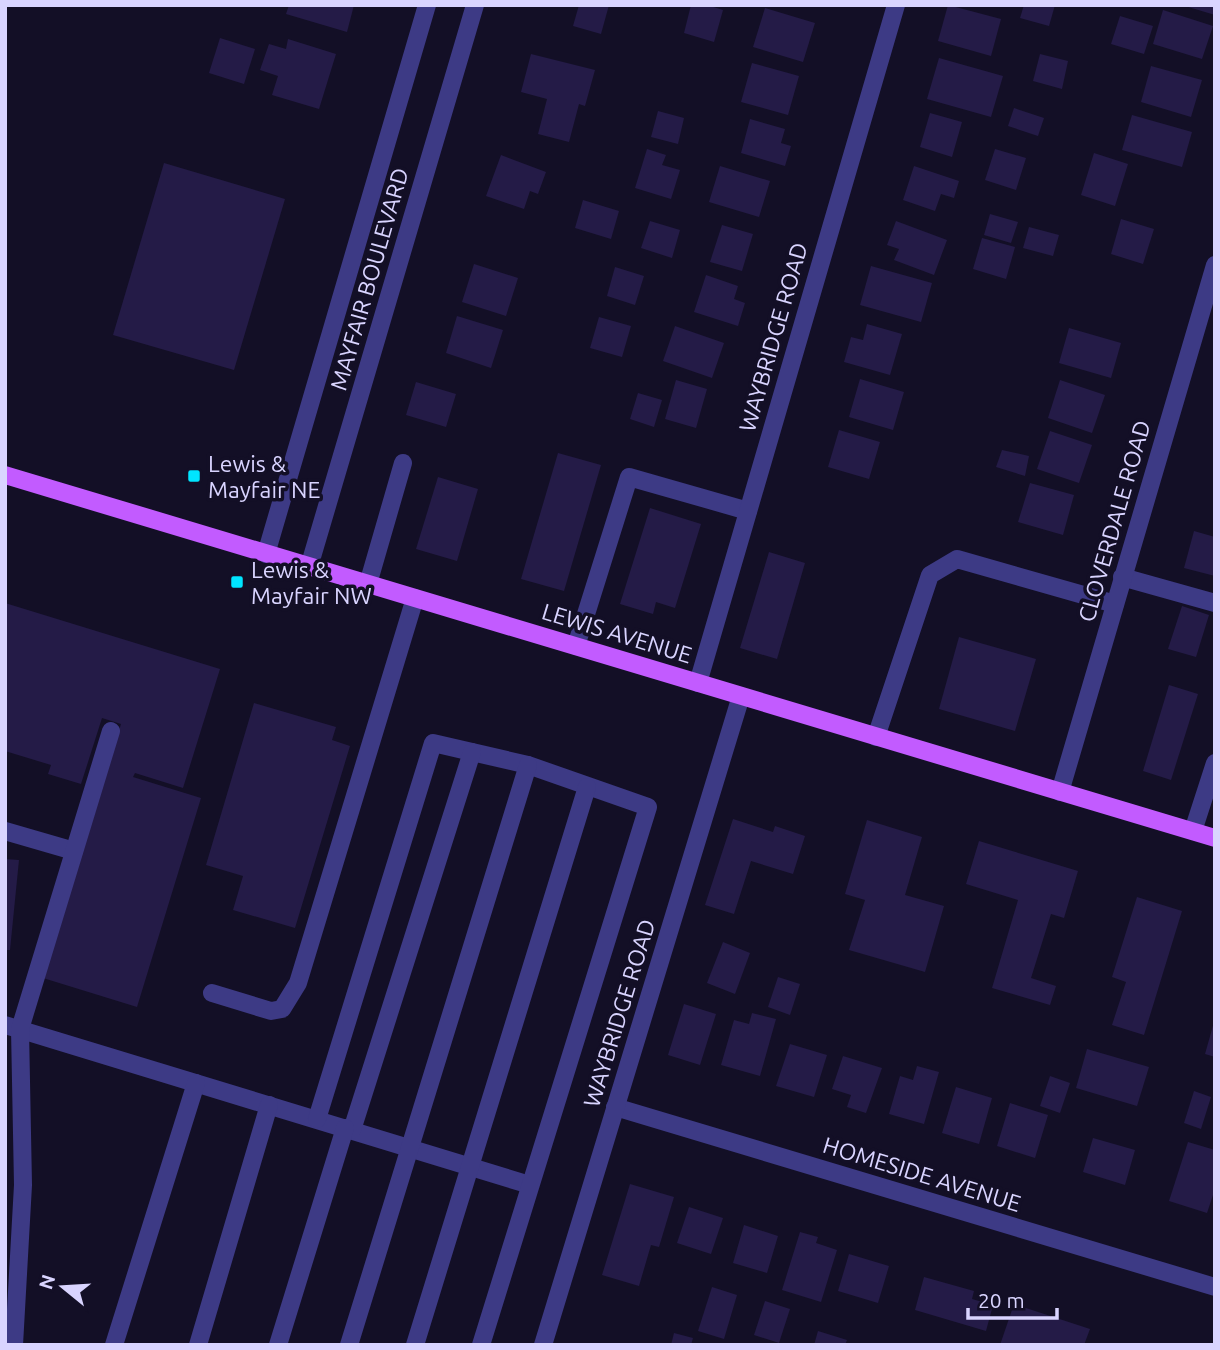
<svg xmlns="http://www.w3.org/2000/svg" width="1220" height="1350" font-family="Ubuntu,sans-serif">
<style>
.building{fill:#241b47}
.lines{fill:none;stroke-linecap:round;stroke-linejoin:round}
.minor{stroke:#3d3a85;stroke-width:18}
.major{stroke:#c25bff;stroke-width:18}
.poi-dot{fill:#00e5ff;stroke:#130f26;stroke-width:2.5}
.labels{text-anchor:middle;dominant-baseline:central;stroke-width:7;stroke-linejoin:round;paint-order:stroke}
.street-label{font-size:23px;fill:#d9d4ff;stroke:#130f26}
.poi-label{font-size:23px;fill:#d9d4ff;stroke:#130f26;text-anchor:start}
</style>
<rect width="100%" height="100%" fill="#130f26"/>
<g class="building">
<path d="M289 5H354L347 32 286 14Z"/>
<path d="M579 5H609L601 34 573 26Z"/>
<path d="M691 5H707L723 10 714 42 684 33Z"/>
<path d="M948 5 1001 19 991 56 938 41Z"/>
<path d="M1024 5H1055L1049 26 1020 18Z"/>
<path d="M1186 5H1215V15L1185 6Z"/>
<path d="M765 8 815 23 803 62 753 47Z"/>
<path d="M1163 10 1213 26 1202 59 1153 44Z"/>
<path d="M1120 16 1153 26 1144 54 1111 44Z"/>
<path d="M220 38 255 49 244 84 209 73Z"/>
<path d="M288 39 336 54 319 109 272 95 278 76 260 70 269 44 286 49Z"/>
<path d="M531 54 595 70 585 106 579 104 569 142 538 134 547 99 521 92Z"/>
<path d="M1040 54 1068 61 1062 89 1033 81Z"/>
<path d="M939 58 1003 76 991 117 927 99Z"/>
<path d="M752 63 799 76 788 115 741 102Z"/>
<path d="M1151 66 1202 80 1191 117 1141 102Z"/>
<path d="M1014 108 1044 118 1038 136 1008 126Z"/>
<path d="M658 111 684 118 678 144 651 137Z"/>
<path d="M930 113 962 122 952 157 920 147Z"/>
<path d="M1132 115 1192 132 1182 167 1122 150Z"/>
<path d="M750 119 785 129 781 143 791 146 785 166 741 153Z"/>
<path d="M647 149 666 155 662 165 680 170 671 199 635 188Z"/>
<path d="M995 149 1026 158 1016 190 985 180Z"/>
<path d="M1094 153 1128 164 1115 206 1081 195Z"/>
<path d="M501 155 546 172 538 194 530 191 524 209 486 196Z"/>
<path d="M164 163 285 199 234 370 113 335Z"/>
<path d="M720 166 770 181 759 217 709 202Z"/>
<path d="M914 166 959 181 954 198 941 194 935 211 903 200Z"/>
<path d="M583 200 619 211 611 239 575 228Z"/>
<path d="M990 214 1018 222 1011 243 984 235Z"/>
<path d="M1121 219 1154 229 1143 264 1111 254Z"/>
<path d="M650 221 680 230 672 258 641 248Z"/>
<path d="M896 221 947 240 934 275 894 260 899 249 887 245Z"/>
<path d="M722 225 753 234 742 271 710 262Z"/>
<path d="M1029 227 1059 235 1053 256 1023 248Z"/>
<path d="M982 238 1015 247 1006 279 973 269Z"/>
<path d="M474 264 518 278 506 316 462 302Z"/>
<path d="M871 266 932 283 921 322 860 305Z"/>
<path d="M615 267 644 276 635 305 607 296Z"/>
<path d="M706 275 738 286 734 299 745 303 738 326 694 312Z"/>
<path d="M457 316 503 330 491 368 446 353Z"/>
<path d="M599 317 631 326 622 357 590 348Z"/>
<path d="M867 324 902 334 890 375 844 362 851 337 863 340Z"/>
<path d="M675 326 724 343 712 378 663 361Z"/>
<path d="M1069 328 1121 343 1111 378 1059 363Z"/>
<path d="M860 379 904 392 893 430 849 417Z"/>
<path d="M676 380 707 389 696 428 665 419Z"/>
<path d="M1060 380 1105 395 1092 433 1048 418Z"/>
<path d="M416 382 456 394 446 427 406 415Z"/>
<path d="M638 393 662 400 654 427 630 419Z"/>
<path d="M839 430 880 442 869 479 828 467Z"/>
<path d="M1050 431 1092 445 1079 483 1037 469Z"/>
<path d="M1002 450 1029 456 1025 476 996 467Z"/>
<path d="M558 453 601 465 564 591 521 579Z"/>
<path d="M438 477 478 489 457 561 416 549Z"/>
<path d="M1030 483 1074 495 1063 535 1018 522Z"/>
<path d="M650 508 701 524 675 608 656 602 653 614 620 604Z"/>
<path d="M1194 531 1215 537V576L1184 568Z"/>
<path d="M769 552 805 563 777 659 740 648Z"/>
<path d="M5 603 220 669 183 788 135 773 133 777 201 798 137 1007 43 978 121 724 102 718 81 784 48 774 51 765 5 751Z"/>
<path d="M1182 606 1209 615 1196 657 1168 649Z"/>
<path d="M959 637 1036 659 1015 731 939 709Z"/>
<path d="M1169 685 1198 694 1171 780 1143 771Z"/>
<path d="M254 703 336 727 332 740 350 746 295 928 233 910 243 876 206 865Z"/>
<path d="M733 819 773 832 775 826 805 836 793 874 751 861 734 914 705 905Z"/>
<path d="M867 820 922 837 905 895 944 906 925 972 849 950 865 900 845 894Z"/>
<path d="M979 841 1078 871 1064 918 1051 914 1031 978 1056 986 1050 1005 992 988 1018 900 966 884Z"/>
<path d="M5 859 19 860 10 950H5Z"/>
<path d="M1137 897 1182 911 1144 1035 1112 1025 1126 982 1112 977Z"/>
<path d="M723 942 750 953 735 994 707 983Z"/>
<path d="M778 977 800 984 790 1015 768 1007Z"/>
<path d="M684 1004 716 1014 700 1065 668 1055Z"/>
<path d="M752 1013 776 1019 760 1076 721 1065 734 1020 749 1024Z"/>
<path d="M1214 1022H1215V1057L1205 1054Z"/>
<path d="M790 1044 827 1055 814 1097 776 1086Z"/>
<path d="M1087 1049 1149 1067 1137 1106 1076 1088Z"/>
<path d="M843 1056 882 1068 866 1113 847 1107 851 1095 832 1089Z"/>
<path d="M917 1066 939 1072 924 1124 889 1114 900 1076 913 1080Z"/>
<path d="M1050 1076 1070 1083 1060 1113 1040 1106Z"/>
<path d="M956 1087 992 1098 979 1144 942 1133Z"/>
<path d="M1194 1091 1211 1097 1201 1129 1184 1123Z"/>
<path d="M1010 1103 1048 1115 1035 1158 997 1146Z"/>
<path d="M1093 1138 1135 1150 1125 1185 1083 1172Z"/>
<path d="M1188 1142 1215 1150V1189L1207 1213 1169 1201Z"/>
<path d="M630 1184 674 1197 659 1247 651 1245 639 1286 602 1275Z"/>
<path d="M689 1207 723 1218 711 1254 677 1243Z"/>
<path d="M744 1225 778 1236 767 1273 733 1263Z"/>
<path d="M800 1232 818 1237 816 1243 837 1250 821 1302 782 1290Z"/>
<path d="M849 1254 889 1266 878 1303 838 1291Z"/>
<path d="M924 1277 974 1291 972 1299 993 1305 986 1331 915 1310Z"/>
<path d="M712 1287 737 1295 724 1339 698 1331Z"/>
<path d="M765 1301 790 1309 779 1343 754 1335Z"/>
<path d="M1014 1304 1090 1329 1084 1345H1000Z"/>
<path d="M818 1331 847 1340 845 1345H814Z"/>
<path d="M674 1333 693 1338 691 1345H671Z"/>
</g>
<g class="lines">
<g class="minor">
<path d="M266 554 427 5"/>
<path d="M309 567 475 5"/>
<path d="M1122 577 1215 603"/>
<path d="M368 584 403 463"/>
<path d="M576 646 629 477 748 511"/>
<path d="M698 683 896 5"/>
<path d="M876 737 930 575 957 559 1115 604"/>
<path d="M1060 792 1215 265"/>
<path d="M5 831 74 851"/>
<path d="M1193 831 1215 763"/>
<path d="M212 993 271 1011 282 1009 298 983 415 598"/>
<path d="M5 1025 530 1185"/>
<path d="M615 1107 1215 1287"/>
<path d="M317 1119 433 743 528 765 648 807 481 1345"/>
<path d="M352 1130 472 752"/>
<path d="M14 1345 23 1185 20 1029 111 731"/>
<path d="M114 1345 196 1083"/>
<path d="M198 1345 269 1105"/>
<path d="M278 1345 345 1128"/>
<path d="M349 1345 528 765"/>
<path d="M415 1345 587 787"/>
<path d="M543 1345 741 696"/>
</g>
<path class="major" d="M5 475 1215 838"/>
</g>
<g class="poi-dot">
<rect x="187" y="469" width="14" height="14" rx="3.5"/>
<rect x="230" y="575" width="14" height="14" rx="3.5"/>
</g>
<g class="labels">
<g class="street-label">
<text transform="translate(369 279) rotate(-74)">MAYFAIR BOULEVARD</text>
<text transform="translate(773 337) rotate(-74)">WAYBRIDGE ROAD</text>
<text transform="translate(1114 521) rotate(-74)">CLOVERDALE ROAD</text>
<text transform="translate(617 633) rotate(17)">LEWIS AVENUE</text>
<text transform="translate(619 1013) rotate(-73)">WAYBRIDGE ROAD</text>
<text transform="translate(922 1174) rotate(17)">HOMESIDE AVENUE</text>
</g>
<g class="poi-label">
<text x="208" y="463">Lewis &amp;<tspan x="208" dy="26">Mayfair NE</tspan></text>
<text x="251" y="569">Lewis &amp;<tspan x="251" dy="26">Mayfair NW</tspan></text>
</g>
</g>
<rect width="1220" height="1350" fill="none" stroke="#d9d4ff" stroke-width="14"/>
<g transform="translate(63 1287) rotate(288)" stroke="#130f26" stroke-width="5" paint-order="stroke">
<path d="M0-5L12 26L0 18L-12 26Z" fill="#d9d4ff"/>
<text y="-10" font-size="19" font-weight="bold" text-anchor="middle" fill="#d9d4ff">N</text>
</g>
<path d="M968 1308v10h89v-10" fill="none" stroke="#d9d4ff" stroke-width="3.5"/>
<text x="978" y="1308" font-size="21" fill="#d9d4ff" stroke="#130f26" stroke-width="5" paint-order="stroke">20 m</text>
</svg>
